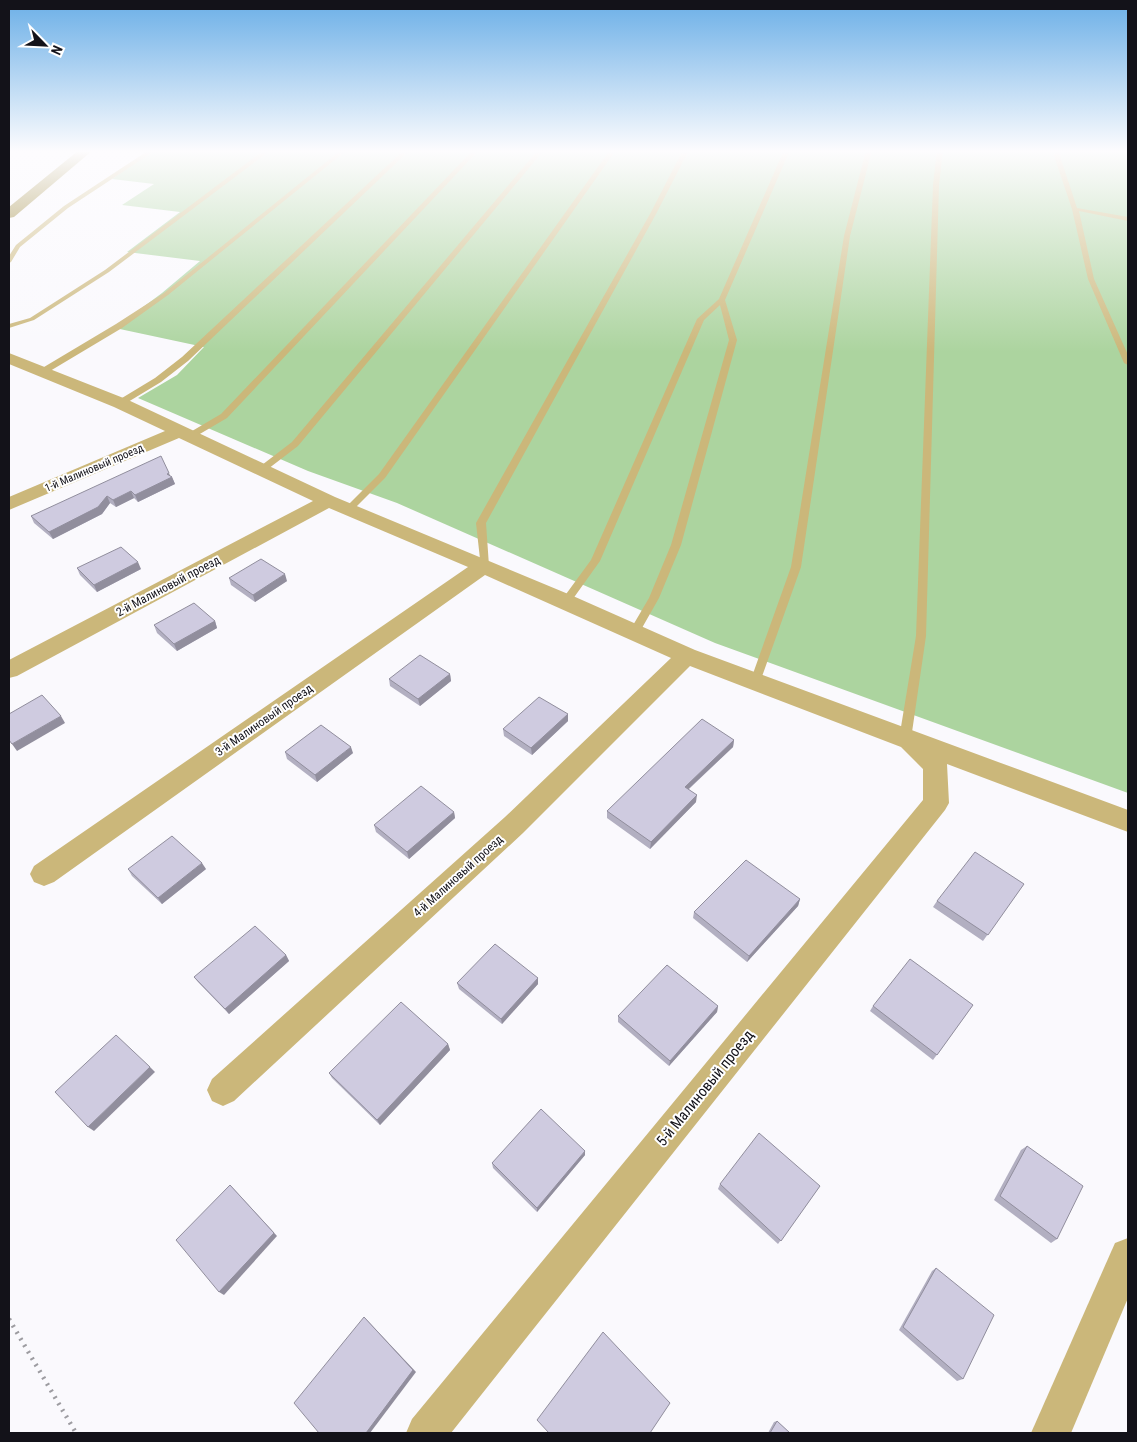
<svg xmlns="http://www.w3.org/2000/svg" width="1137" height="1442" font-family="'Roboto Condensed',sans-serif">
<style>
.green{fill:#acd49f}
.lines{fill:none;stroke-linecap:round;stroke-linejoin:round}
.path{stroke:#9d9ca1;stroke-width:4.5;stroke-dasharray:2 5.5;stroke-linecap:butt}
.service{fill:#cbb77a;fill-rule:evenodd}
.minor{fill:#cbb77a;fill-rule:evenodd}
.trunk{fill:#8d761c;fill-rule:evenodd}
.wall{fill:#b2afc1}
.shaded-wall{fill:#918e9d}
.building{fill:#cfcbe0;stroke:#918e9d}
.labels{text-anchor:middle;dominant-baseline:central;stroke-width:4;stroke-linejoin:round;paint-order:stroke}
.far-street-label{font-size:11px;fill:#131219;stroke:#fff}
.street-label{font-size:12px;fill:#131219;stroke:#fff}
.near-street-label{font-size:15px;fill:#131219;stroke:#fff}
</style>
<rect width="100%" height="100%" fill="#faf9fd"/>
<path class="green" d="M153 150H1128V793L715 643 397 503 308 471 138 398 177 375 204 347 115 328 162 293 200 261 127 252 180 212 122 205 154 184 112 179Z"/>
<g class="lines">
<path class="path" d="M9 1319 76 1433"/>
<g class="service">
<path d="M149 150H156L68 208 20 247 11 262 9 263V256L16 245 64 206Z"/>
<path d="M220 150H271L109 272 34 320 9 328V324L30 318 105 270 260 153Z"/>
<path d="M341 150H347L168 295 122 328 45 374H39V370L116 324 164 293Z"/>
<path d="M404 150H410L188 361 161 382 123 405H117V401L155 378 182 357Z"/>
<path d="M473 150H479L227 418 193 438H187V434L221 414Z"/>
<path d="M538 150H544L298 446 264 472H258V468L292 442Z"/>
<path d="M610 150H616L385 478 351 512H345V508L379 474Z"/>
<path d="M683 150H689L656 214 486 523 489 566 487 568H481L476 523 650 214Z"/>
<path d="M784 150H790L725 300 737 340 681 545 659 598 638 635H630L629 632 649 598 671 545 729 340 720 305 704 320 600 561 570 603 566 604 561 601 591 560 697 319 719 299Z"/>
<path d="M866 150H872L850 236 801 567 760 682 755 686 750 682 791 567 844 236Z"/>
<path d="M937 150H943L939 185 926 636 911 739 909 742H901L899 739 916 636 933 185Z"/>
<path d="M1052 150H1058L1077 208 1128 217V221L1079 211 1094 279 1128 355V365L1124 363 1088 279 1072 209Z"/>
</g>
<g class="minor">
<path d="M9 353 126 399 335 497 573 596 695 650 1128 810V832L947 764 949 803 945 810 451 1433H406L412 1419 923 800V769L901 747 690 666 523 833 234 1101 223 1106 212 1101 207 1090 212 1079 505 817 671 658 485 575 54 882 44 886 34 882 30 874 34 866 468 567 329 508 17 676 9 678V660L313 501 179 438 9 510V497L165 431 114 407 9 364Z"/>
<path d="M1128 1238V1298L1071 1433H1031L1115 1243Z"/>
</g>
<path class="trunk" d="M79 150H93L14 217 9 218V207Z"/>
</g>
<g class="wall">
<path d="M170 476 172 477 175 484 138 502 134 498 116 507 110 503 102 514 53 539 34 523 31 516Z"/>
<path d="M77 568 141 569 97 592 80 575Z"/>
<path d="M229 578 287 581 255 602 231 585Z"/>
<path d="M215 621 217 628 177 651 157 633 154 625Z"/>
<path d="M450 674 451 681 420 706 390 686 389 679Z"/>
<path d="M568 714V721L532 755 504 736 503 729Z"/>
<path d="M734 740 733 747 689 789 696 802 650 849 607 818V811Z"/>
<path d="M285 752 353 753 317 782 287 759Z"/>
<path d="M454 812 455 818 409 859 376 832 374 825Z"/>
<path d="M128 869H206L162 904 132 876Z"/>
<path d="M1024 884 983 941 933 907 937 901Z"/>
<path d="M800 899 798 906 747 962 693 918 694 912Z"/>
<path d="M286 955 289 961 229 1014 198 982 194 977Z"/>
<path d="M538 978V984L502 1024 459 989 457 983Z"/>
<path d="M973 1005 933 1060 870 1011 873 1006Z"/>
<path d="M718 1006 717 1012 669 1066 618 1022V1016Z"/>
<path d="M448 1044 450 1050 380 1125 332 1078 329 1073Z"/>
<path d="M1027 1146 1057 1239 1051 1243 994 1200 1021 1150Z"/>
<path d="M585 1155 537 1212 493 1168 492 1163Z"/>
<path d="M720 1184 820 1186 778 1244 718 1189Z"/>
<path d="M936 1268 963 1379 957 1381 899 1330 932 1271Z"/>
<path d="M777 1421 790 1433H768L774 1422Z"/>
</g>
<g class="shaded-wall">
<path d="M169 473 171 478 172 477 175 484 138 502 135 495Z"/>
<path d="M131 491 134 498 116 507 113 500Z"/>
<path d="M107 496 110 503 102 514 53 539 49 532Z"/>
<path d="M138 562 141 569 97 592 94 585Z"/>
<path d="M285 574 287 581 255 602 253 595Z"/>
<path d="M215 621 217 628 177 651 174 644Z"/>
<path d="M450 674 451 681 420 706 418 699Z"/>
<path d="M568 714V721L532 755 531 748Z"/>
<path d="M61 716 65 723 17 751 12 744Z"/>
<path d="M734 740 733 747 684 793 685 787Z"/>
<path d="M351 747 353 753 317 782 315 775Z"/>
<path d="M697 795 696 802 650 849 651 842Z"/>
<path d="M454 812 455 818 409 859 407 852Z"/>
<path d="M202 863 206 869 162 904 158 898Z"/>
<path d="M800 899 798 906 747 962 749 956Z"/>
<path d="M286 955 289 961 229 1014 225 1009Z"/>
<path d="M538 978V984L502 1024 501 1019Z"/>
<path d="M718 1006 717 1012 669 1066 670 1061Z"/>
<path d="M448 1044 450 1050 380 1125 377 1120Z"/>
<path d="M150 1067 155 1072 94 1131 88 1127Z"/>
<path d="M585 1151V1155L537 1212V1208Z"/>
<path d="M230 1185 277 1236 224 1295 219 1292Z"/>
<path d="M364 1317 416 1372 370 1433H366Z"/>
</g>
<g class="building">
<path d="M161 456 169 473 167 474 172 477 135 495 131 491 113 500 107 496 98 507 49 532 31 516Z"/>
<path d="M121 547 138 562 94 585 77 568Z"/>
<path d="M261 559 285 574 253 595 229 578Z"/>
<path d="M194 603 215 621 174 644 154 625Z"/>
<path d="M420 655 450 674 418 699 389 679Z"/>
<path d="M42 695 61 716 12 744 9 740V714Z"/>
<path d="M539 697 568 714 531 748 503 729Z"/>
<path d="M702 719 734 740 685 787 697 795 651 842 607 811Z"/>
<path d="M321 725 351 747 315 775 285 752Z"/>
<path d="M421 786 454 812 407 852 374 825Z"/>
<path d="M172 836 202 863 158 898 128 869Z"/>
<path d="M975 852 1024 884 988 935 937 901Z"/>
<path d="M746 860 800 899 749 956 694 912Z"/>
<path d="M255 926 286 955 225 1009 194 977Z"/>
<path d="M495 944 538 978 501 1019 457 983Z"/>
<path d="M910 959 973 1005 937 1055 873 1006Z"/>
<path d="M667 965 718 1006 670 1061 618 1016Z"/>
<path d="M401 1002 448 1044 377 1120 329 1073Z"/>
<path d="M116 1035 150 1067 88 1127 55 1092Z"/>
<path d="M541 1109 585 1151 537 1208 492 1163Z"/>
<path d="M759 1133 820 1186 781 1241 720 1184Z"/>
<path d="M1027 1146 1083 1186 1057 1239 1000 1196Z"/>
<path d="M230 1185 274 1233 219 1292 176 1240Z"/>
<path d="M936 1268 994 1315 963 1379 903 1327Z"/>
<path d="M364 1317 413 1370 366 1433H319L294 1403Z"/>
<path d="M603 1332 670 1403 650 1433H549L537 1420Z"/>
<path d="M777 1421 790 1433H770Z"/>
</g>
<linearGradient id="sky" x2="0" y2="1"><stop stop-color="#6bafe7"/><stop offset="0.43" stop-color="#fdfcfe"/><stop offset="1" stop-color="#fdfcfe" stop-opacity="0"/></linearGradient>
<rect width="1137" height="352" fill="url(#sky)"/>
<g class="labels">
<g class="far-street-label">
<text transform="translate(94 468) rotate(-23)">1-й Малиновый проезд</text>
</g>
<g class="street-label">
<text transform="translate(168 586) rotate(-28)">2-й Малиновый проезд</text>
<text transform="translate(264 720) rotate(-35)">3-й Малиновый проезд</text>
<text transform="translate(458 876) rotate(-42)">4-й Малиновый проезд</text>
</g>
<g class="near-street-label">
<text transform="translate(705 1088) rotate(-51)">5-й Малиновый проезд</text>
</g>
</g>
<rect width="1137" height="1442" fill="none" stroke="#131219" stroke-width="20"/>
<g transform="translate(45 45) rotate(114)" stroke="#ffffff" stroke-width="4" paint-order="stroke">
<path d="M0-4L9 19L0 12L-9 19Z" fill="#131219"/>
<text y="-8" font-size="14" font-weight="bold" text-anchor="middle" fill="#131219">N</text>
</g>
</svg>
